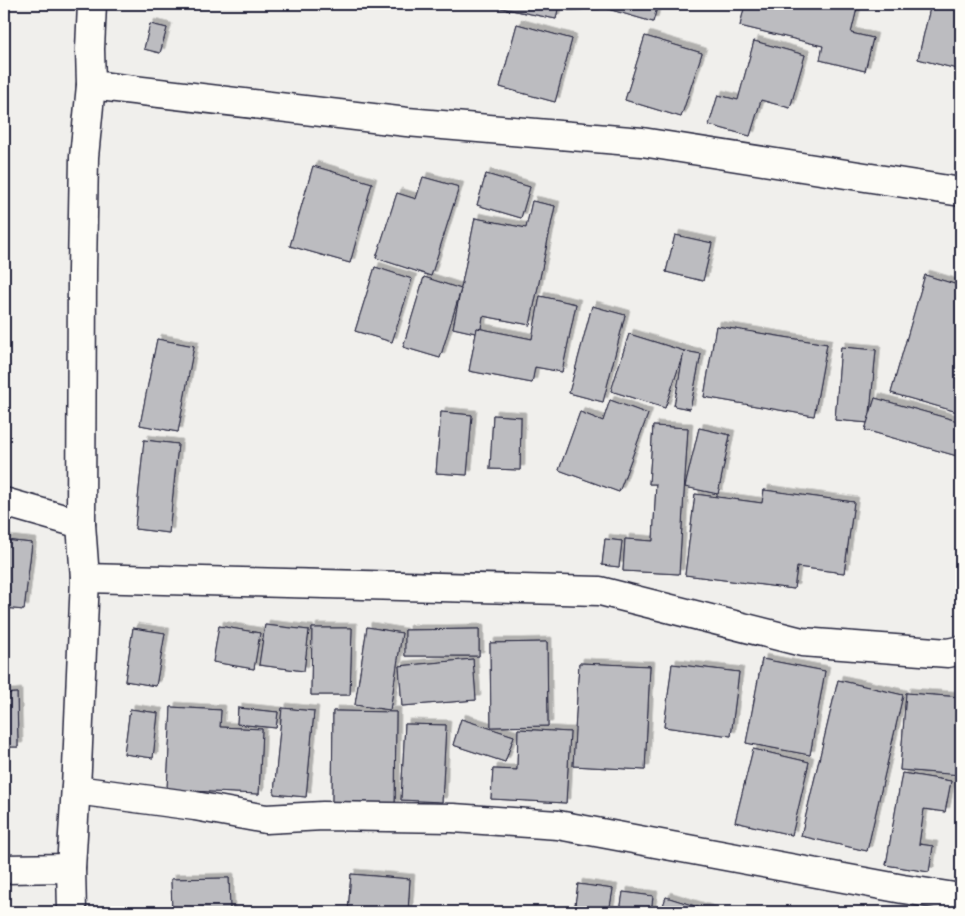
<svg xmlns="http://www.w3.org/2000/svg" width="965" height="916" font-family="'Balsamiq Sans',sans-serif">
<style>
.building{fill:#bcbcc0;stroke:#22223b;filter:url(#shadow)}
.lines{fill:none;stroke-linecap:round;stroke-linejoin:round}
.street-casing{stroke:#22223b;stroke-width:31}
.street{stroke:#fdfcf7;stroke-width:28}
</style>
<defs>
<filter id="shadow"><feDropShadow dx="4.5" dy="-4.5" stdDeviation="0" flood-color="#0004"/></filter>
</defs>
<rect width="100%" height="100%" fill="#f0efec"/>
<filter id="ink" filterUnits="userSpaceOnUse"><feTurbulence type="fractalNoise" baseFrequency=".02" numOctaves="2"/><feDisplacementMap in="SourceGraphic" scale="10" xChannelSelector="R" yChannelSelector="G"/><feConvolveMatrix kernelMatrix="1 2 1 2 8 2 1 2 1" color-interpolation-filters="sRGB"/></filter>
<g filter="url(#ink)">
<g class="building">
<path d="M497 4H559L556 19 496 7Z"/>
<path d="M497 4H559L556 19 496 7Z"/>
<path d="M568 4H600V9L568 10Z"/>
<path d="M568 4H600V9L568 10Z"/>
<path d="M610 4H658L653 22 608 9Z"/>
<path d="M610 4H658L653 22 608 9Z"/>
<path d="M745 4H795L809 7 810 4H858L851 33 873 38 865 71 820 60 823 46 740 26Z"/>
<path d="M745 4H795L809 7 810 4H858L851 33 873 38 865 71 820 60 823 46 740 26Z"/>
<path d="M931 4H961V70L918 59Z"/>
<path d="M931 4H961V70L918 59Z"/>
<path d="M150 24 167 28 160 53 144 49Z"/>
<path d="M150 24 167 28 160 53 144 49Z"/>
<path d="M517 24 572 39 555 102 500 87Z"/>
<path d="M517 24 572 39 555 102 500 87Z"/>
<path d="M645 36 702 53 681 117 625 100Z"/>
<path d="M645 36 702 53 681 117 625 100Z"/>
<path d="M754 41 805 55 790 108 761 100 750 136 709 125 718 95 738 100Z"/>
<path d="M754 41 805 55 790 108 761 100 750 136 709 125 718 95 738 100Z"/>
<path d="M313 166 372 183 350 263 290 246Z"/>
<path d="M313 166 372 183 350 263 290 246Z"/>
<path d="M486 174 530 187 521 218 477 205Z"/>
<path d="M486 174 530 187 521 218 477 205Z"/>
<path d="M423 177 459 187 431 276 376 258 397 193 416 199Z"/>
<path d="M423 177 459 187 431 276 376 258 397 193 416 199Z"/>
<path d="M532 201 555 206 530 325 483 316 480 334 453 328 475 218 526 228Z"/>
<path d="M532 201 555 206 530 325 483 316 480 334 453 328 475 218 526 228Z"/>
<path d="M675 235 712 243 703 281 666 272Z"/>
<path d="M675 235 712 243 703 281 666 272Z"/>
<path d="M375 267 412 279 392 342 355 331Z"/>
<path d="M375 267 412 279 392 342 355 331Z"/>
<path d="M925 275 961 286V413L891 393Z"/>
<path d="M925 275 961 286V413L891 393Z"/>
<path d="M424 277 461 289 440 358 403 347Z"/>
<path d="M424 277 461 289 440 358 403 347Z"/>
<path d="M540 296 576 304 562 372 535 367 532 383 469 371 477 328 532 339Z"/>
<path d="M540 296 576 304 562 372 535 367 532 383 469 371 477 328 532 339Z"/>
<path d="M592 306 625 315 603 402 569 393Z"/>
<path d="M592 306 625 315 603 402 569 393Z"/>
<path d="M716 326 827 344 814 416 704 397Z"/>
<path d="M716 326 827 344 814 416 704 397Z"/>
<path d="M629 334 684 351 665 408 611 391Z"/>
<path d="M629 334 684 351 665 408 611 391Z"/>
<path d="M157 339 194 346 178 432 140 425Z"/>
<path d="M157 339 194 346 178 432 140 425Z"/>
<path d="M841 347 876 350 869 423 835 420Z"/>
<path d="M841 347 876 350 869 423 835 420Z"/>
<path d="M684 351 701 354 690 409 674 406Z"/>
<path d="M684 351 701 354 690 409 674 406Z"/>
<path d="M875 398 961 422V442L957 456 865 430Z"/>
<path d="M875 398 961 422V442L957 456 865 430Z"/>
<path d="M610 400 648 414 619 492 559 470 580 412 603 421Z"/>
<path d="M610 400 648 414 619 492 559 470 580 412 603 421Z"/>
<path d="M441 412 472 415 467 475 436 473Z"/>
<path d="M441 412 472 415 467 475 436 473Z"/>
<path d="M493 415 521 417 520 470 490 469Z"/>
<path d="M493 415 521 417 520 470 490 469Z"/>
<path d="M653 426 688 428 679 574 623 571 625 539 653 541 656 484H649Z"/>
<path d="M653 426 688 428 679 574 623 571 625 539 653 541 656 484H649Z"/>
<path d="M699 428 730 435 718 494 685 487Z"/>
<path d="M699 428 730 435 718 494 685 487Z"/>
<path d="M144 440 178 444 169 533 135 529Z"/>
<path d="M144 440 178 444 169 533 135 529Z"/>
<path d="M764 490 854 502 844 573 797 567 794 589 685 575 695 494 762 503Z"/>
<path d="M764 490 854 502 844 573 797 567 794 589 685 575 695 494 762 503Z"/>
<path d="M605 539 622 541 619 567 602 565Z"/>
<path d="M605 539 622 541 619 567 602 565Z"/>
<path d="M4 540 32 543 24 610 4 608Z"/>
<path d="M4 540 32 543 24 610 4 608Z"/>
<path d="M265 625 309 630 304 671 259 665Z"/>
<path d="M265 625 309 630 304 671 259 665Z"/>
<path d="M219 626 260 633 254 669 213 662Z"/>
<path d="M219 626 260 633 254 669 213 662Z"/>
<path d="M367 627 402 633 390 710 355 705Z"/>
<path d="M367 627 402 633 390 710 355 705Z"/>
<path d="M133 628 165 633 156 686 125 681Z"/>
<path d="M133 628 165 633 156 686 125 681Z"/>
<path d="M312 628H352L350 695H311Z"/>
<path d="M312 628H352L350 695H311Z"/>
<path d="M479 629V656H405V630Z"/>
<path d="M479 629V656H405V630Z"/>
<path d="M547 642 548 726 491 727 490 643Z"/>
<path d="M547 642 548 726 491 727 490 643Z"/>
<path d="M473 659 476 700 402 706 399 666Z"/>
<path d="M473 659 476 700 402 706 399 666Z"/>
<path d="M762 659 825 671 810 755 746 743Z"/>
<path d="M762 659 825 671 810 755 746 743Z"/>
<path d="M579 663 650 666 645 770 573 766Z"/>
<path d="M579 663 650 666 645 770 573 766Z"/>
<path d="M672 664 739 672 731 736 664 727Z"/>
<path d="M672 664 739 672 731 736 664 727Z"/>
<path d="M838 680 903 695 867 851 801 836Z"/>
<path d="M838 680 903 695 867 851 801 836Z"/>
<path d="M17 693 18 747H4V694Z"/>
<path d="M17 693 18 747H4V694Z"/>
<path d="M906 693 961 697V775L900 770Z"/>
<path d="M906 693 961 697V775L900 770Z"/>
<path d="M171 707 221 710 220 727 262 729 259 794 167 790Z"/>
<path d="M171 707 221 710 220 727 262 729 259 794 167 790Z"/>
<path d="M238 708 278 712 276 728 237 724Z"/>
<path d="M238 708 278 712 276 728 237 724Z"/>
<path d="M282 708 314 711 306 797 274 794Z"/>
<path d="M282 708 314 711 306 797 274 794Z"/>
<path d="M130 709 158 713 153 758 124 754Z"/>
<path d="M130 709 158 713 153 758 124 754Z"/>
<path d="M333 711 396 712 395 805 332 804Z"/>
<path d="M333 711 396 712 395 805 332 804Z"/>
<path d="M461 719 514 736 505 762 453 745Z"/>
<path d="M461 719 514 736 505 762 453 745Z"/>
<path d="M405 724 446 725 442 802 401 800Z"/>
<path d="M405 724 446 725 442 802 401 800Z"/>
<path d="M518 729 570 732 566 803 491 799 493 769 517 770Z"/>
<path d="M518 729 570 732 566 803 491 799 493 769 517 770Z"/>
<path d="M753 749 809 762 792 835 735 822Z"/>
<path d="M753 749 809 762 792 835 735 822Z"/>
<path d="M902 773 951 781 945 812 924 809 919 844 933 846 929 872 886 865Z"/>
<path d="M902 773 951 781 945 812 924 809 919 844 933 846 929 872 886 865Z"/>
<path d="M351 874 410 879 408 912H348Z"/>
<path d="M351 874 410 879 408 912H348Z"/>
<path d="M229 878 230 912H172L171 879Z"/>
<path d="M229 878 230 912H172L171 879Z"/>
<path d="M578 884 613 889 609 912H574Z"/>
<path d="M578 884 613 889 609 912H574Z"/>
<path d="M623 892 653 896 651 912H620Z"/>
<path d="M623 892 653 896 651 912H620Z"/>
<path d="M666 897 714 912H661Z"/>
<path d="M666 897 714 912H661Z"/>
</g>
<g class="lines">
<defs>
<g id="street">
<path d="M91 85 407 122 642 142 961 192"/>
<path d="M4 502 81 524"/>
<path d="M85 578 600 591 802 642 948 653 961 650"/>
<path d="M76 790 195 806 266 819 323 816 453 818 558 825 903 889 961 898"/>
<path d="M4 869 71 868"/>
<path d="M72 912 71 868 77 768 85 578 81 524 82 271 84 157 91 85 90 49 92 4"/>
</g>
</defs>
<use href="#street" class="street-casing"/>
<use href="#street" class="street"/>
</g>
</g>
<rect width="965" height="916" fill="none" stroke="#fdfcf7" stroke-width="20"/>
<rect x="10" y="10" width="945" height="896" fill="none" stroke="#22223b" stroke-width="2" filter="url(#ink)"/>
</svg>
